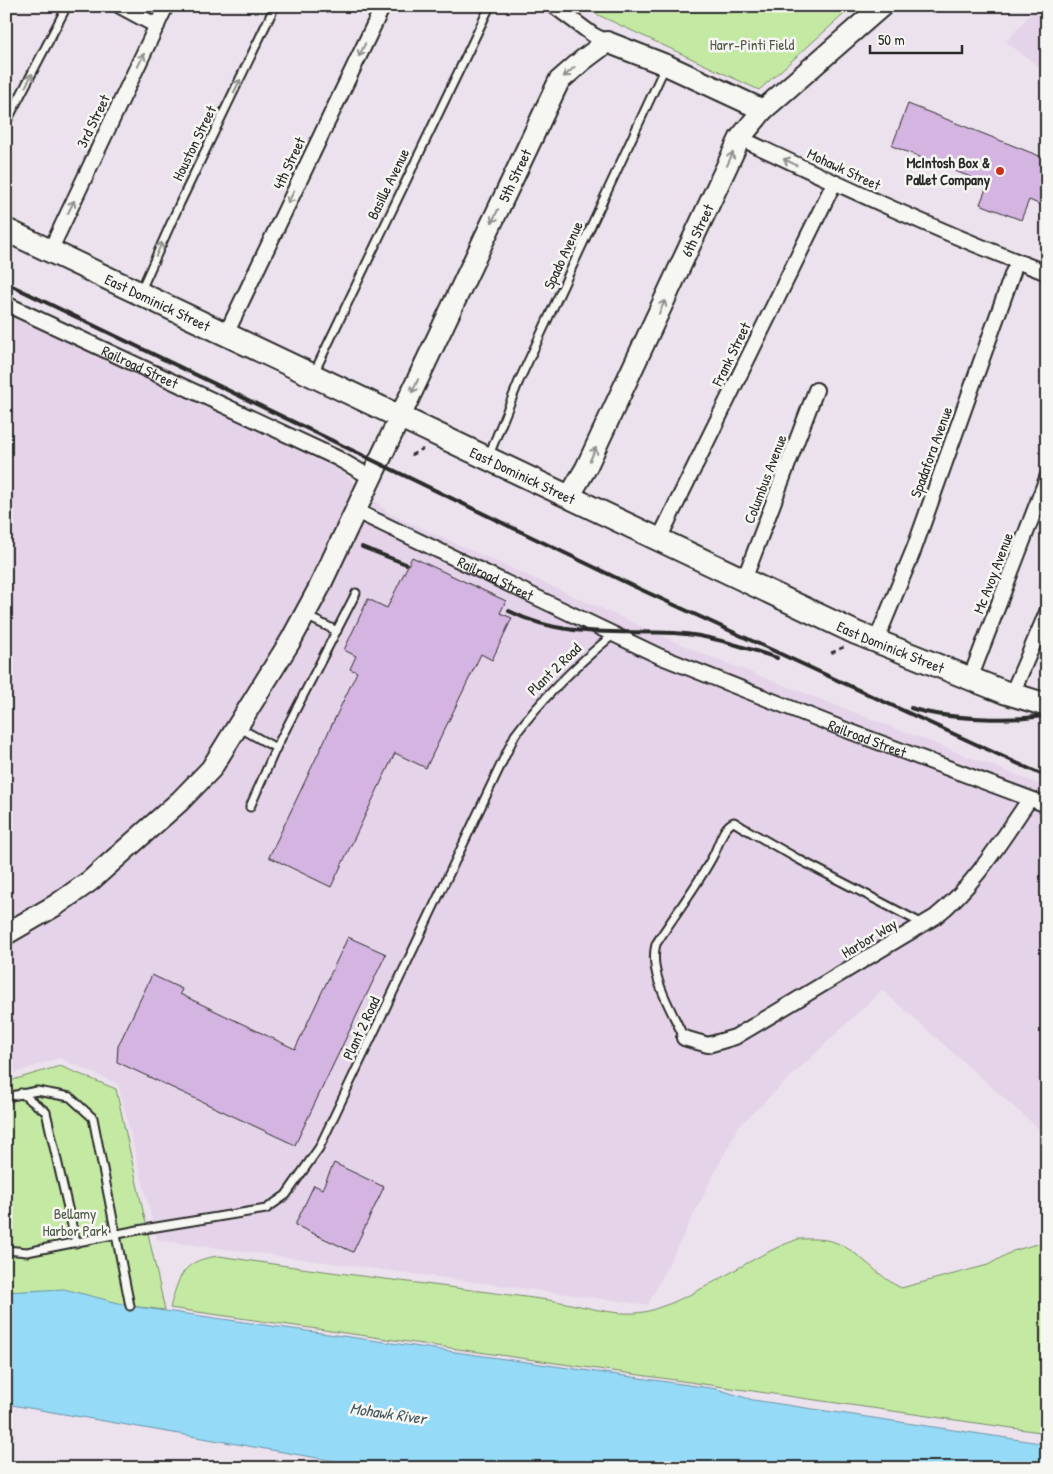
<svg xmlns="http://www.w3.org/2000/svg" width="1053" height="1474" font-family="'Patrick Hand',sans-serif">
<style>
.built{fill:#e5d4e9}
.green{fill:#c3e9a3;stroke:#778a67}
.water{fill:#95daf7;stroke:#6b94a5}
.building{fill:#d4b4e0;stroke:#2b2b2b}
.lines{fill:none;stroke-linecap:round;stroke-linejoin:round}
.lane-casing{stroke:#2b2b2b;stroke-width:11}
.street-casing{stroke:#2b2b2b;stroke-width:18}
.secondary-casing{stroke:#2b2b2b;stroke-width:24}
.primary-casing{stroke:#2b2b2b;stroke-width:26}
.path{stroke:#2b2b2b;stroke-width:2.5;stroke-dasharray:5 4;stroke-linecap:butt}
.lane{stroke:#f6f6f2;stroke-width:7}
.street{stroke:#f6f6f2;stroke-width:14}
.secondary{stroke:#f6f6f2;stroke-width:20}
.primary{stroke:#f6f6f2;stroke-width:22}
.rail{stroke:#2b2b2b;stroke-width:4}
.oneway{stroke:#90908e}
.poi-dot{fill:#c8321e;stroke:#f6f6f2;stroke-width:2}
.labels{text-anchor:middle;dominant-baseline:central;stroke-width:5;stroke-linejoin:round;paint-order:stroke}
.park-label{font-size:15px;fill:#515a49;stroke:#f6f6f2}
.street-label{font-size:15px;fill:#2b2b2b;stroke:#f6f6f2}
.poi-label{font-size:15px;font-weight:bold;fill:#2b2b2b;stroke:#f6f6f2;text-anchor:end}
.water-label{font-size:16px;font-style:italic;fill:#46575e;stroke:#f6f6f2}
</style>
<rect width="100%" height="100%" fill="#ece2ed"/>
<filter id="ink" filterUnits="userSpaceOnUse"><feTurbulence type="fractalNoise" baseFrequency=".02" numOctaves="2"/><feDisplacementMap in="SourceGraphic" scale="10" xChannelSelector="R" yChannelSelector="G"/><feConvolveMatrix kernelMatrix="1 2 1 2 8 2 1 2 1" color-interpolation-filters="sRGB"/></filter>
<g filter="url(#ink)">
<g class="built">
<path d="M1037 6H1047V73L1006 42Z"/>
<path d="M6 311 341 471 390 514 701 653 1047 787V1136L882 990 738 1127 648 1305 157 1240 118 1084 59 1058 6 1076Z"/>
</g>
<g class="green">
<path d="M579 6H853L759 90Z"/>
<path d="M60 1066 116 1089 165 1310 130 1306 64 1290 6 1292V1082Z"/>
<path d="M798 1239C811 1239 825 1238 837 1243 860 1252 878 1277 901 1288L988 1265 1013 1251 1047 1241V1433L170 1308C179 1276 182 1260 219 1256 328 1273 438 1285 548 1300 581 1304 620 1320 652 1310 705 1294 747 1257 798 1239Z"/>
</g>
<path class="water" d="M64 1289 130 1306 717 1389 753 1400 1047 1444V1468H375L6 1404V1292Z"/>
<g class="building">
<path d="M908 104 1047 159V191L1041 205 1029 200 1021 220 980 204 988 184 892 146Z"/>
<path d="M412 557 506 601 500 613 512 618 492 660 481 654 426 768 395 753 331 887 269 857 357 672 350 669 356 656 344 650 368 599 387 608Z"/>
<path d="M348 937 386 954 295 1145 117 1062 118 1046 152 975 182 989 180 994 295 1049Z"/>
<path d="M334 1163 384 1187 353 1252 295 1225 314 1185 322 1189Z"/>
</g>
<g class="lines">
<defs>
<g id="lane">
<path d="M6 123 67 6"/>
<path d="M141 290 180 203 275 6"/>
<path d="M314 373 490 6"/>
<path d="M489 455 519 381 665 67"/>
<path d="M306 616 337 631"/>
<path d="M238 727 276 748"/>
<path d="M250 807 276 748 356 593"/>
<path d="M684 1038C672 1010 648 975 656 944 675 914 698 885 714 854 719 844 723 826 734 822L742 827 798 859 923 924"/>
<path d="M21 1093 46 1112 76 1243"/>
<path d="M6 1097 37 1091 70 1097 93 1118 130 1306"/>
<path d="M6 1250 27 1252 138 1230 266 1209 286 1195 319 1148 515 735C544 696 576 665 614 634"/>
</g>
<g id="street">
<path d="M120 6 157 26"/>
<path d="M554 6 593 35 607 42"/>
<path d="M740 138C841 186 942 233 1047 273"/>
<path d="M50 251 166 6"/>
<path id="s1" d="M6 304 337 458 372 478"/>
<path d="M226 334 383 6"/>
<path id="s2" d="M356 511 659 656 846 730 1047 805"/>
<path d="M659 539 834 183"/>
<path d="M744 580 816 390"/>
<path d="M876 641 914 549 1013 272"/>
<path d="M970 679 1047 478"/>
<path d="M1012 694 1047 612"/>
<path d="M684 1038 708 1045 735 1037 935 917C974 886 1001 841 1029 800"/>
</g>
<g id="secondary">
<path id="s3" d="M569 497 586 468 740 138 763 110 882 6"/>
<path id="s4" d="M6 934 56 905 90 881 180 801 211 769 291 640 318 590 559 81 583 60 607 42 666 65 763 110"/>
</g>
<g id="primary">
<path id="s5" d="M6 230 856 633 1004 692 1047 705"/>
</g>
</defs>
<use href="#lane" class="lane-casing"/>
<use href="#street" class="street-casing"/>
<use href="#secondary" class="secondary-casing"/>
<use href="#primary" class="primary-casing"/>
<g class="path">
<path d="M411 455 423 449"/>
<path d="M831 653 844 647"/>
</g>
<use href="#lane" class="lane"/>
<use href="#street" class="street"/>
<use href="#secondary" class="secondary"/>
<use href="#primary" class="primary"/>
<g class="rail">
<path d="M6 283 629 584 1047 777"/>
<path d="M362 547 406 564"/>
<path d="M509 611C564 639 616 630 674 633 709 635 744 647 777 658"/>
<path d="M911 708C943 719 1015 722 1047 715"/>
</g>
</g>
<defs><path id="oneway-shaft" d="M-6 0H5M1.5-3L5.5 0L1.5 3" fill="none" stroke-width="1.6" stroke-linecap="round" stroke-linejoin="round" transform="scale(1.25)"/></defs>
<g class="oneway">
<use href="#oneway-shaft" transform="translate(362 50) rotate(116)"/>
<use href="#oneway-shaft" transform="translate(141 60) rotate(-64)"/>
<use href="#oneway-shaft" transform="translate(569 72) rotate(138)"/>
<use href="#oneway-shaft" transform="translate(29 80) rotate(-62)"/>
<use href="#oneway-shaft" transform="translate(237 86) rotate(-64)"/>
<use href="#oneway-shaft" transform="translate(730 159) rotate(-66)"/>
<use href="#oneway-shaft" transform="translate(790 162) rotate(-154)"/>
<use href="#oneway-shaft" transform="translate(291 197) rotate(115)"/>
<use href="#oneway-shaft" transform="translate(71 207) rotate(-64)"/>
<use href="#oneway-shaft" transform="translate(495 216) rotate(115)"/>
<use href="#oneway-shaft" transform="translate(159 249) rotate(-66)"/>
<use href="#oneway-shaft" transform="translate(662 307) rotate(-65)"/>
<use href="#oneway-shaft" transform="translate(415 386) rotate(115)"/>
<use href="#oneway-shaft" transform="translate(593 454) rotate(-65)"/>
</g>
</g>
<circle class="poi-dot" cx="1000" cy="171" r="5"/>
<g class="labels">
<g class="park-label">
<text x="752" y="44">Harr-Pinti Field</text>
<text x="75" y="1213">Bellamy<tspan x="75" dy="17">Harbor Park</tspan></text>
</g>
<g class="street-label">
<text transform="translate(93 121) rotate(-64)">3rd Street</text>
<text transform="translate(194 143) rotate(-64)">Houston Street</text>
<text transform="translate(289 163) rotate(-65)">4th Street</text>
<text transform="translate(844 169) rotate(25)">Mohawk Street</text>
<text stroke="none"><textPath href="#s4" startOffset="932">5th Street</textPath></text>
<text transform="translate(388 184) rotate(-64)">Basille Avenue</text>
<text stroke="none"><textPath href="#s3" startOffset="296">6th Street</textPath></text>
<text transform="translate(563 255) rotate(-65)">Spado Avenue</text>
<text stroke="none"><textPath href="#s5" startOffset="168">East Dominick Street</textPath></text>
<text transform="translate(731 354) rotate(-64)">Frank Street</text>
<text stroke="none"><textPath href="#s1" startOffset="148">Railroad Street</textPath></text>
<text transform="translate(931 452) rotate(-70)">Spadafora Avenue</text>
<text stroke="none"><textPath href="#s5" startOffset="572">East Dominick Street</textPath></text>
<text transform="translate(765 479) rotate(-69)">Columbus Avenue</text>
<text transform="translate(993 573) rotate(-69)">Mc Avoy Avenue</text>
<text stroke="none"><textPath href="#s2" startOffset="155">Railroad Street</textPath></text>
<text stroke="none"><textPath href="#s5" startOffset="978">East Dominick Street</textPath></text>
<text transform="translate(554 669) rotate(-44)">Plant 2 Road</text>
<text stroke="none"><textPath href="#s2" startOffset="560">Railroad Street</textPath></text>
<text transform="translate(869 938) rotate(-31)">Harbor Way</text>
<text transform="translate(361 1028) rotate(-65)">Plant 2 Road</text>
</g>
<g class="poi-label">
<text x="990" y="162">McIntosh Box &amp;<tspan x="990" dy="17">Pallet Company</tspan></text>
</g>
<g class="water-label">
<text transform="translate(388 1413) rotate(8)">Mohawk River</text>
</g>
</g>
<rect width="1053" height="1474" fill="none" stroke="#f6f6f2" stroke-width="25"/>
<rect x="12" y="12" width="1028" height="1449" fill="none" stroke="#2b2b2b" stroke-width="2" filter="url(#ink)"/>
<path d="M870 45v8h92v-8" fill="none" stroke="#2b2b2b" stroke-width="2.5"/>
<text x="878" y="45" font-size="15" fill="#2b2b2b" stroke="#f6f6f2" stroke-width="4" paint-order="stroke">50 m</text>
</svg>
